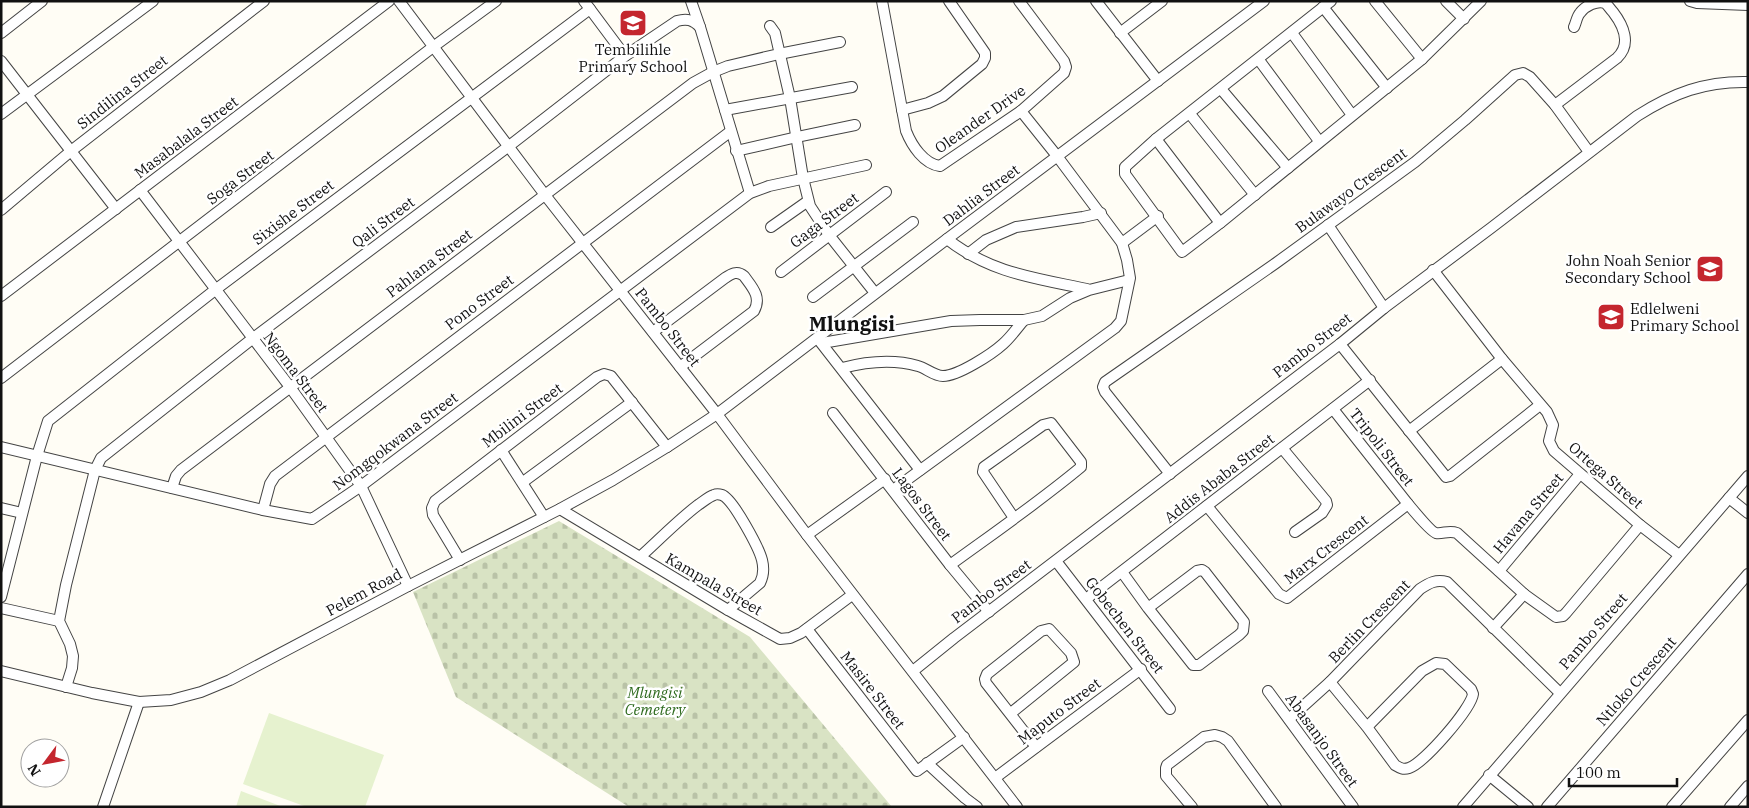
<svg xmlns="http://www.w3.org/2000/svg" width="1749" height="808" font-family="'IBM Plex Serif',serif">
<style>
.cemetery{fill:url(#cemetery-stones)}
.pitch{fill:#e6f2cf}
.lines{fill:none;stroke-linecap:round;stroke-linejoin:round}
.minor-casing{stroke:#444;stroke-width:12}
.minor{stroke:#fff;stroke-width:10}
.labels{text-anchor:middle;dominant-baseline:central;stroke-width:5;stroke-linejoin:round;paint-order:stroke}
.poi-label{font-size:15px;fill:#111;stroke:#fff}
.street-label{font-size:15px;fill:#111;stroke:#fff}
.park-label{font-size:15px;font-style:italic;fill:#2f6b1f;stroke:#fff}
.district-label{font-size:20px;font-weight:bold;fill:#111;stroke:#fff}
</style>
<defs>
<pattern id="cemetery-stones" width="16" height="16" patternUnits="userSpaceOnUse" patternTransform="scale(1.25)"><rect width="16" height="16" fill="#d9e3c4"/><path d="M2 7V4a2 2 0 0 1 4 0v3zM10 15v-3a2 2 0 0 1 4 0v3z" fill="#b9c2a7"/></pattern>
</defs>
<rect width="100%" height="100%" fill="#fffdf5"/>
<path class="cemetery" d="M559 521 750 637 892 807H629L456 697 413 592Z"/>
<g class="pitch">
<path d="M269 713 384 755 365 807H307L243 784Z"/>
<path d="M241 791 283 807H236Z"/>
</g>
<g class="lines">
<defs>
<g id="minor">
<path d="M399 1 545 195 717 414 807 535 1017 807"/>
<path d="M584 1 625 56"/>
<path d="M691 1 700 27 750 193"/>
<path d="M882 1 906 131C912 146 924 164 940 166L1021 111 1064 73 1066 67 1064 61 1019 1"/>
<path d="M1096 1 1158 81"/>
<path d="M1331 1 1156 139 1125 167V174L1182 252 1220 223 1422 59 1481 1"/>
<path d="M1375 1 1422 59"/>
<path d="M1446 1 1464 19"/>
<path d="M1690 1 1697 3 1748 5"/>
<path d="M1323 7 1387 88"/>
<path d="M770 26 775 33 790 98 803 178 810 206 829 235 875 293"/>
<path d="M1 33 42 1"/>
<path d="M1120 33 1162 1"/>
<path d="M1292 33 1352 115"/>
<path d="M1259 60 1319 141"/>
<path d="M1 61 116 209"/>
<path d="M1221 89 1288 168"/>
<path d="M1555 105 1617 58C1632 44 1623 25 1613 12 1610 9 1608 5 1605 3 1597 0 1585 6 1580 13 1577 16 1576 23 1574 27"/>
<path d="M725 110 852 87"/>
<path d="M902 110 928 103 943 96 982 64 985 58V53L949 1"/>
<path d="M1 114 153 1"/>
<path d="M1190 114 1255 195"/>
<path d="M1156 139 1220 223"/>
<path d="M736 151 797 137 855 125"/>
<path d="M140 190 290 387 361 486 408 586"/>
<path d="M1 210 71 151 264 1"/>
<path d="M1328 225 1384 308"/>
<path d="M771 227 808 201"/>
<path d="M947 239C990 273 1035 278 1087 289"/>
<path d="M1122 243 1158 216"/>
<path d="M968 254 986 240 1016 227 1083 217 1101 213"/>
<path d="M1433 270 1502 359 1547 412 1553 425 1549 441 1554 451 1640 525 1679 555"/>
<path d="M781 272 886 192"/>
<path d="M1 296 389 1"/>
<path d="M813 297 913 222"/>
<path d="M653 332 725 278C731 274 737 270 744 276 752 287 762 297 754 311L680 367"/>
<path d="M818 339 920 470"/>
<path d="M822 343 951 321 980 320H1024L1042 316 1070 298 1089 290 1129 280"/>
<path d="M1340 344 1446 477 1450 476 1540 405"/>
<path d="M842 368C865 362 894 359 918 366 926 368 934 376 943 376 958 376 992 354 1003 344 1011 337 1017 328 1024 320"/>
<path d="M1 378 433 47 496 1"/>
<path d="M1333 409 1408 504C1413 510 1431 532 1436 533 1443 534 1449 530 1457 533L1524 594 1556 617 1563 616 1566 613 1640 525"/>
<path d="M833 413 950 565 989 612"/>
<path d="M1409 431 1502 359"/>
<path d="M1 447 263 510 312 519 361 486 750 193 769 186 866 165"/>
<path d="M1282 448 1326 501 1327 505 1322 513 1295 532"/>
<path d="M501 450 544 517"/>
<path d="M1170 474 1105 392 1103 387 1105 382 1276 263 1415 162 1465 120 1515 75 1523 73 1530 77 1555 105 1589 152"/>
<path d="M523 482 632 402"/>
<path d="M172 488 176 476 181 470 693 83 713 72 728 66 779 54 840 42"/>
<path d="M893 490 1115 328 1121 321 1130 278 1127 260 1122 243 1057 156 1021 111"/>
<path d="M1729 498 1748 513"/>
<path d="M1207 506 1279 594 1287 598 1408 504"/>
<path d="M1 508 22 513"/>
<path d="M560 509 728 610 780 639 790 638 801 633 852 595"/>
<path d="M263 510 270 484 275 476 731 131"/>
<path d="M807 535 885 479"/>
<path d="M640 557C659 540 677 521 698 505 703 502 708 497 714 495 716 494 719 494 722 495 733 499 759 548 762 560 764 568 764 575 760 583L728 610"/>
<path d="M460 560 433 515 432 508 435 501 597 377 604 374 611 376 667 447"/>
<path d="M1056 561 1170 709"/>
<path d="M950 565C994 533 1039 502 1081 467V462L1051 423 1043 425 984 467 983 472 1014 518"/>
<path d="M1499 571 1580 474"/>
<path d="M1122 572 1148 608 1193 665H1199L1239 635 1243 631 1244 622 1205 572 1202 570 1197 571 1148 608"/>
<path d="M1 597 37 456 48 421 215 290 590 9"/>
<path d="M1086 599 1370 380"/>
<path d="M1 608 59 621"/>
<path d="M1493 628 1524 594"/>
<path d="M807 629 917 771 964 737"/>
<path d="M1 671 92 693 139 702 171 700 201 692 230 680 408 586 560 509 613 480 667 447 717 414 947 239 1264 1"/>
<path d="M913 671 954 638 1340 344 1384 308 1491 228 1637 116C1673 93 1705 81 1748 82"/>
<path d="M1330 682 1367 727 1395 765C1400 768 1403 770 1409 768 1424 763 1471 709 1473 694L1471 689 1445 664 1436 663 1422 671 1367 727"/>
<path d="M66 687 72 668 73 656 70 644 59 621 66 585 95 470 101 458 252 339 509 146 625 56 677 21C687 18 693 20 700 27"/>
<path d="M1268 691 1353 807"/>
<path d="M1011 713 1074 662 1071 653 1049 629 1041 631 987 674 985 679 986 683 1036 747"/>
<path d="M1289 719 1330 682 1420 589C1429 583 1436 579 1447 582L1560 693"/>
<path d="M927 763 965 798 977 807"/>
<path d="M1489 775 1528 807"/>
<path d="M995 778 1141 669"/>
<path d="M103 807 139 702"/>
<path d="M1192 807 1166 776V768L1167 765 1204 737 1215 735 1222 737 1228 741 1276 807"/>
<path d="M1463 807 1748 476"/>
<path d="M1547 807 1748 574"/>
<path d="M1672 807 1748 720"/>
<path d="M1730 807 1748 786"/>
</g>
</defs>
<use href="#minor" class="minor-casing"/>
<use href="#minor" class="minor"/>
</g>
<defs>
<symbol id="school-square" viewBox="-11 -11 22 22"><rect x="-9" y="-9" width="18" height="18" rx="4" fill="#c4262e" stroke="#fff"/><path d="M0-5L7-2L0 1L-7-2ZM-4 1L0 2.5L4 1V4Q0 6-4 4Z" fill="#fff"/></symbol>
</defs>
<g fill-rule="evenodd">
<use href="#school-square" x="617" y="7" width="32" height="32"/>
<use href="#school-square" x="1694" y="253" width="32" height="32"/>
<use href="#school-square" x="1595" y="301" width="32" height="32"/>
</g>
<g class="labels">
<g class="poi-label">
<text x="633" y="49">Tembilihle<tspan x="633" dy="17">Primary School</tspan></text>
<text x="1691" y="260" text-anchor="end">John Noah Senior<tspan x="1691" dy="17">Secondary School</tspan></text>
<text x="1630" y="308" text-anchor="start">Edlelweni<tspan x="1630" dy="17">Primary School</tspan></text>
</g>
<g class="street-label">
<text transform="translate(122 92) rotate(-38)">Sindilina Street</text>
<text transform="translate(980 119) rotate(-35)">Oleander Drive</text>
<text transform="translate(186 137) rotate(-37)">Masabalala Street</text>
<text transform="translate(240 177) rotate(-37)">Soga Street</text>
<text transform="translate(1351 190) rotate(-36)">Bulawayo Crescent</text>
<text transform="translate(981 195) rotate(-37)">Dahlia Street</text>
<text transform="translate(293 212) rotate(-37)">Sixishe Street</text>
<text transform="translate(824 220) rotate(-37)">Gaga Street</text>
<text transform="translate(383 222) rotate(-37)">Qali Street</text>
<text transform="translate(429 263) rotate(-37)">Pahlana Street</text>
<text transform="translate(479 302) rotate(-37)">Pono Street</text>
<text transform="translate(668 327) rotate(52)">Pambo Street</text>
<text transform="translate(1312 345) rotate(-38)">Pambo Street</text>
<text transform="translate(296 372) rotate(53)">Ngoma Street</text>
<text transform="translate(522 415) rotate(-37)">Mbilini Street</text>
<text transform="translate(395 441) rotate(-37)">Nomgqokwana Street</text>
<text transform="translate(1382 447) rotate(52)">Tripoli Street</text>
<text transform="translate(1606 475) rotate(41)">Ortega Street</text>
<text transform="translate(1219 478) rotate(-38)">Addis Ababa Street</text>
<text transform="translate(922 504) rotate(53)">Lagos Street</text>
<text transform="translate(1528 513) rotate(-50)">Havana Street</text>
<text transform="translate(1326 549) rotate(-38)">Marx Crescent</text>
<text transform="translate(714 584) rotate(30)">Kampala Street</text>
<text transform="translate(991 591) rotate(-37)">Pambo Street</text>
<text transform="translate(364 592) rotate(-28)">Pelem Road</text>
<text transform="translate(1369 621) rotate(-46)">Berlin Crescent</text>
<text transform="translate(1125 625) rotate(52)">Gobechen Street</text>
<text transform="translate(1593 631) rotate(-49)">Pambo Street</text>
<text transform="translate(1636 681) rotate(-49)">Ntloko Crescent</text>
<text transform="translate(873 690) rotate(52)">Masire Street</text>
<text transform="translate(1059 711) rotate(-37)">Maputo Street</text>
<text transform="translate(1322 740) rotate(54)">Abasanjo Street</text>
</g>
<g class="park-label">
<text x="655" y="692">Mlungisi<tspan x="655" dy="17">Cemetery</tspan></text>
</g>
<g class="district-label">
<text x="852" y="323">Mlungisi</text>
</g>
</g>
<rect width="1749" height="808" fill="none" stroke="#111111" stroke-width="5"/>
<g transform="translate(45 763) rotate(238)"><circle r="24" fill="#ffffff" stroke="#a0a0a0"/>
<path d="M0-4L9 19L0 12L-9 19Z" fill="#c4262e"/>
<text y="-8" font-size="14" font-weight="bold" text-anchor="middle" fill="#111111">N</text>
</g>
<path d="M1569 778v8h108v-8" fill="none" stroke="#111111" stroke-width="2.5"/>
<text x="1576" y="778" font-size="15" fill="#111111" stroke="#ffffff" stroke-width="4" paint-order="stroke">100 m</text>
</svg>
